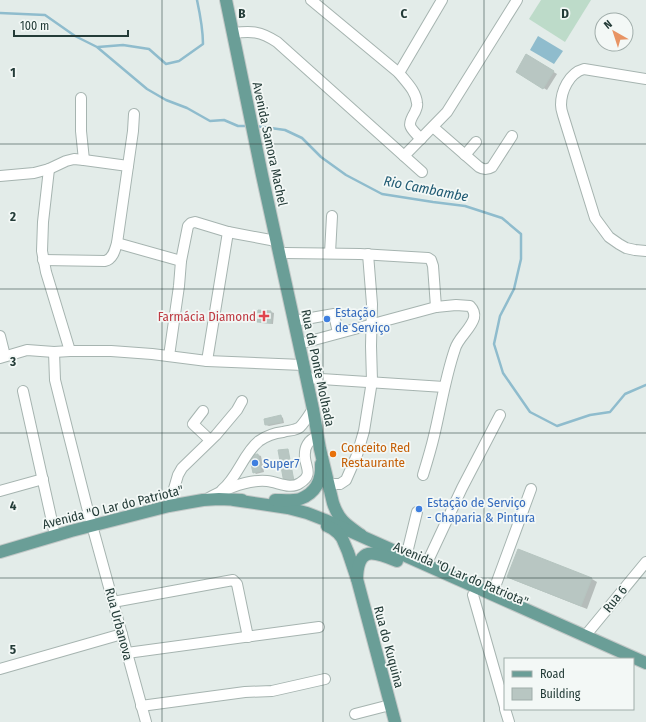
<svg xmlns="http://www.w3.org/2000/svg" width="646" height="722" font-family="'Fira Sans Condensed',sans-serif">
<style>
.green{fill:#bddbc9}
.water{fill:#8fbccd}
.shadow{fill:#0003}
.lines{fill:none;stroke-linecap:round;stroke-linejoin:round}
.stream{stroke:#8fbccd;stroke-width:2.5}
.building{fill:#b8c6c2;stroke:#b6c5c0}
.minor-casing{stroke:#a6b4b0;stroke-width:12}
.major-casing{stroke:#c2c8c7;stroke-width:14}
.minor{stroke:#fff;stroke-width:10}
.major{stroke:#6a9e97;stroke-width:12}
.grid{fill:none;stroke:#243c38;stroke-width:1;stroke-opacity:0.55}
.health-dot{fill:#e0444e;stroke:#f3f8f6;stroke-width:1.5}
.shop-dot{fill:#3f7fe0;stroke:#f3f8f6;stroke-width:1.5}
.food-dot{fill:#e8710a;stroke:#f3f8f6;stroke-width:1.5}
.labels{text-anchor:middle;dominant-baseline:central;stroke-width:3.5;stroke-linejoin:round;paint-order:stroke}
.street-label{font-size:13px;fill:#243c38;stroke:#f3f8f6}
.shop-label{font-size:13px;fill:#366cbe;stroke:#f3f8f6;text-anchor:start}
.health-label{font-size:13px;fill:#be3a42;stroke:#f3f8f6;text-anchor:end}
.food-label{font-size:13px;fill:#c56008;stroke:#f3f8f6;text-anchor:start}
.water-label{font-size:14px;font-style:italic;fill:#225c74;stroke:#f3f8f6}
.grid-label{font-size:13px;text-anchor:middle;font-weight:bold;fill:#243c38;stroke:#f3f8f6;stroke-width:3.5;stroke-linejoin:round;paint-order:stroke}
</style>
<rect width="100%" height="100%" fill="#e3ece9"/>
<path class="green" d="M541 0H591L565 42 529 19Z"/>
<path class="water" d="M538 36 563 51 554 64 530 50Z"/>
<g class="shadow">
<path d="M527 56 557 74 547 90 517 72Z"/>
<path d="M259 311 271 312 274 313 273 324 261 323 258 321Z"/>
<path d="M281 416 283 418 284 423 269 426 266 425Z"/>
<path d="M258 455 261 456 264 472 256 474 254 472Z"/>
<path d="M508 577 592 579 597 582 587 609 514 580Z"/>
</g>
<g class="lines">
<g class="stream">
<path d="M0 13 45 15 75 36 97 47 147 89 166 100 187 108 210 121 224 120 238 126H249"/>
<path d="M98 47 123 45 149 49 166 64 179 61 203 44C203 29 200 14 197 0"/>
<path d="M256 126 285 130 302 138 321 157 346 175 382 194 433 202 465 206 502 218 521 234V259L514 289 500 316 494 344 503 373 530 412 557 426 590 415 610 412 625 394 646 385"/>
</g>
</g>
<g class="building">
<path d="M526 54 554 71 543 89 516 72Z"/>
<path d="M258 310 271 311V323L257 322Z"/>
<path d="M281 415 282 422 265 425 264 419Z"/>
<path d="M288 449 294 481 284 483 278 450Z"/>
<path d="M258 454 261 471 253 473 249 455Z"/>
<path d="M518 549 592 578 581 606 507 577Z"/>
</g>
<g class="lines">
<defs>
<g id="minor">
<path d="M311 0 399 73C406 82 416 91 417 103 418 107 416 109 415 112 406 127 410 127 421 139"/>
<path d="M233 33C252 31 260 31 277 42L422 172"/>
<path d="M399 73 442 0"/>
<path d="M646 79 584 69C569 73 561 91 561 105 561 109 562 112 563 115L595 218 609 237 619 244 626 248 635 250 646 251"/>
<path d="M81 98V131L84 160"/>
<path d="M433 127 479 167C484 170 487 170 492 167L512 136"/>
<path d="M465 155 476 142"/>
<path d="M404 156 447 112 517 0"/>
<path d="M49 169 43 222 42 251 46 272 70 351"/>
<path d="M0 176 34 173 49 169 66 161 74 159 84 160 128 166"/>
<path d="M117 243 181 261"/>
<path d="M285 253 360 254 428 258 431 260 433 266 436 307"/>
<path d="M330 253 332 216"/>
<path d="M43 260 105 261C113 259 115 250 117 243L133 131 134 114"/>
<path d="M294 321 334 314 338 333"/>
<path d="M0 336 5 356"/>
<path d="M299 344 436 307 456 305 470 306C473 309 475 313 474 318 471 329 458 338 455 349 445 378 441 407 434 436 431 449 427 462 423 475"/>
<path d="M54 352 55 380 67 428 87 507 146 722"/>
<path d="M169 356 179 286 181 261 188 226 191 223 195 222 228 232 276 241"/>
<path d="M0 358 27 350 54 352 70 351H111L152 354 207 361 303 365"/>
<path d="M207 361 228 232"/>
<path d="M306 378 444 387"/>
<path d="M23 391 55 535"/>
<path d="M203 411 193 424 210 440"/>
<path d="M329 484H340L346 480 357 455 364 431 372 381 371 346 372 304 368 254"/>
<path d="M222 490C238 477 243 454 259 441 266 436 275 433 283 432 289 430 295 431 300 427 305 422 309 415 313 409"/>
<path d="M0 491 43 479"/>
<path d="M205 500C223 490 246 479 267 481 278 482 290 490 300 483 313 475 306 468 305 458 304 448 308 439 318 437"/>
<path d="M169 506 178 475 182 468 216 435 237 410 242 401"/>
<path d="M406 557 417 512"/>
<path d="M426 565 462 488 500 415"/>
<path d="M473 595 505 707"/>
<path d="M492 595 531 489"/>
<path d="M113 602 233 580 237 584 248 637"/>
<path d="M585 636 646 562"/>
<path d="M127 653 319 627"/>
<path d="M0 669 122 634"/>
<path d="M141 706 245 692 272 691 325 679"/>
<path d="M505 709 509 722"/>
<path d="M355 714 390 705"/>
</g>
<g id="major">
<path d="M226 0 262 175 299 344 313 409 320 449 333 503C339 521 347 525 361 535"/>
<path d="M234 500 288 508 307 513 325 520 646 663"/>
<path d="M275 500C283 500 292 501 300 499 316 493 322 480 321 464"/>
<path d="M327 526 333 529 338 533 342 538 348 552 357 579 395 722"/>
<path d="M0 552 71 531 169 506 203 500 219 499 242 500"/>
<path d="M357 579C358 546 373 551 397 561"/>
</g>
</defs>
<use href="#minor" class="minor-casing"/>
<use href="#major" class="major-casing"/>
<use href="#minor" class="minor"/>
<use href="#major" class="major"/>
</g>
<path class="grid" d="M162 0V722M323 0V722M484 0V722M0 144H646M0 289H646M0 433H646M0 578H646"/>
<path class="health-dot" d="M262 310h4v4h4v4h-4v4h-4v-4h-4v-4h4z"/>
<g class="shop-dot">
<circle cx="327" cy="319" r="4"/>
<circle cx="255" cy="463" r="4"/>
<circle cx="419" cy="509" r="4"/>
</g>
<circle class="food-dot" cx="333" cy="454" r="4"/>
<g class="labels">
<g class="street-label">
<text transform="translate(270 144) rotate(78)">Avenida Samora Machel</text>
<text transform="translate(318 368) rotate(78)">Rua da Ponte Molhada</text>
<text transform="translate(113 507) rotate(-14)">Avenida "O Lar do Patriota"</text>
<text transform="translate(461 574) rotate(23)">Avenida "O Lar do Patriota"</text>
<text transform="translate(615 599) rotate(-51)">Rua 6</text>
<text transform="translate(119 624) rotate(75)">Rua Urbanova</text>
<text transform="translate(389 647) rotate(75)">Rua do Kuquina</text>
</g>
<g class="shop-label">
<text x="335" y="312">Estação<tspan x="335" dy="15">de Serviço</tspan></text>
<text x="263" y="463">Super7</text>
<text x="427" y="502">Estação de Serviço<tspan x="427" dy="15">- Chaparia &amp; Pintura</tspan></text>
</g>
<g class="health-label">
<text x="256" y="316">Farmácia Diamond</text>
</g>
<g class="food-label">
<text x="341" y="447">Conceito Red<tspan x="341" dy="15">Restaurante</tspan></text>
</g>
<g class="water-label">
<text transform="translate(426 189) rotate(11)">Rio Cambambe</text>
</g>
</g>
<g class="grid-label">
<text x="242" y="18">B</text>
<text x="404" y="18">C</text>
<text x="565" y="18">D</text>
<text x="13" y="77">1</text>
<text x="13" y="221">2</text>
<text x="13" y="366">3</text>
<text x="13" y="510">4</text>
<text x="13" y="654">5</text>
</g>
<rect x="504" y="658" width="130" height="52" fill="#f3f8f6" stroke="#a0adaa"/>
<rect x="512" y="671" width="20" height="6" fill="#6a9e97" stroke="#a0adaa"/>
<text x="540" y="678" font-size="12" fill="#243c38">Road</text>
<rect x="512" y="688" width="20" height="12" fill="#b8c6c2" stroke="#a0adaa"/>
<text x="540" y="698" font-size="12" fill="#243c38">Building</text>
<g transform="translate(614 32) rotate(321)"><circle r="19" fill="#f3f8f6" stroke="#a0adaa"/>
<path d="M0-3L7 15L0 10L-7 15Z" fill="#e89464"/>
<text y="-6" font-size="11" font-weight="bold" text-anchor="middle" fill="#243c38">N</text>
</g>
<path d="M14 30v6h114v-6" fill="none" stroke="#243c38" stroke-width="2"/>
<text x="20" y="30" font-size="12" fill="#243c38" stroke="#f3f8f6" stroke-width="3" paint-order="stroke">100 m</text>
</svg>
